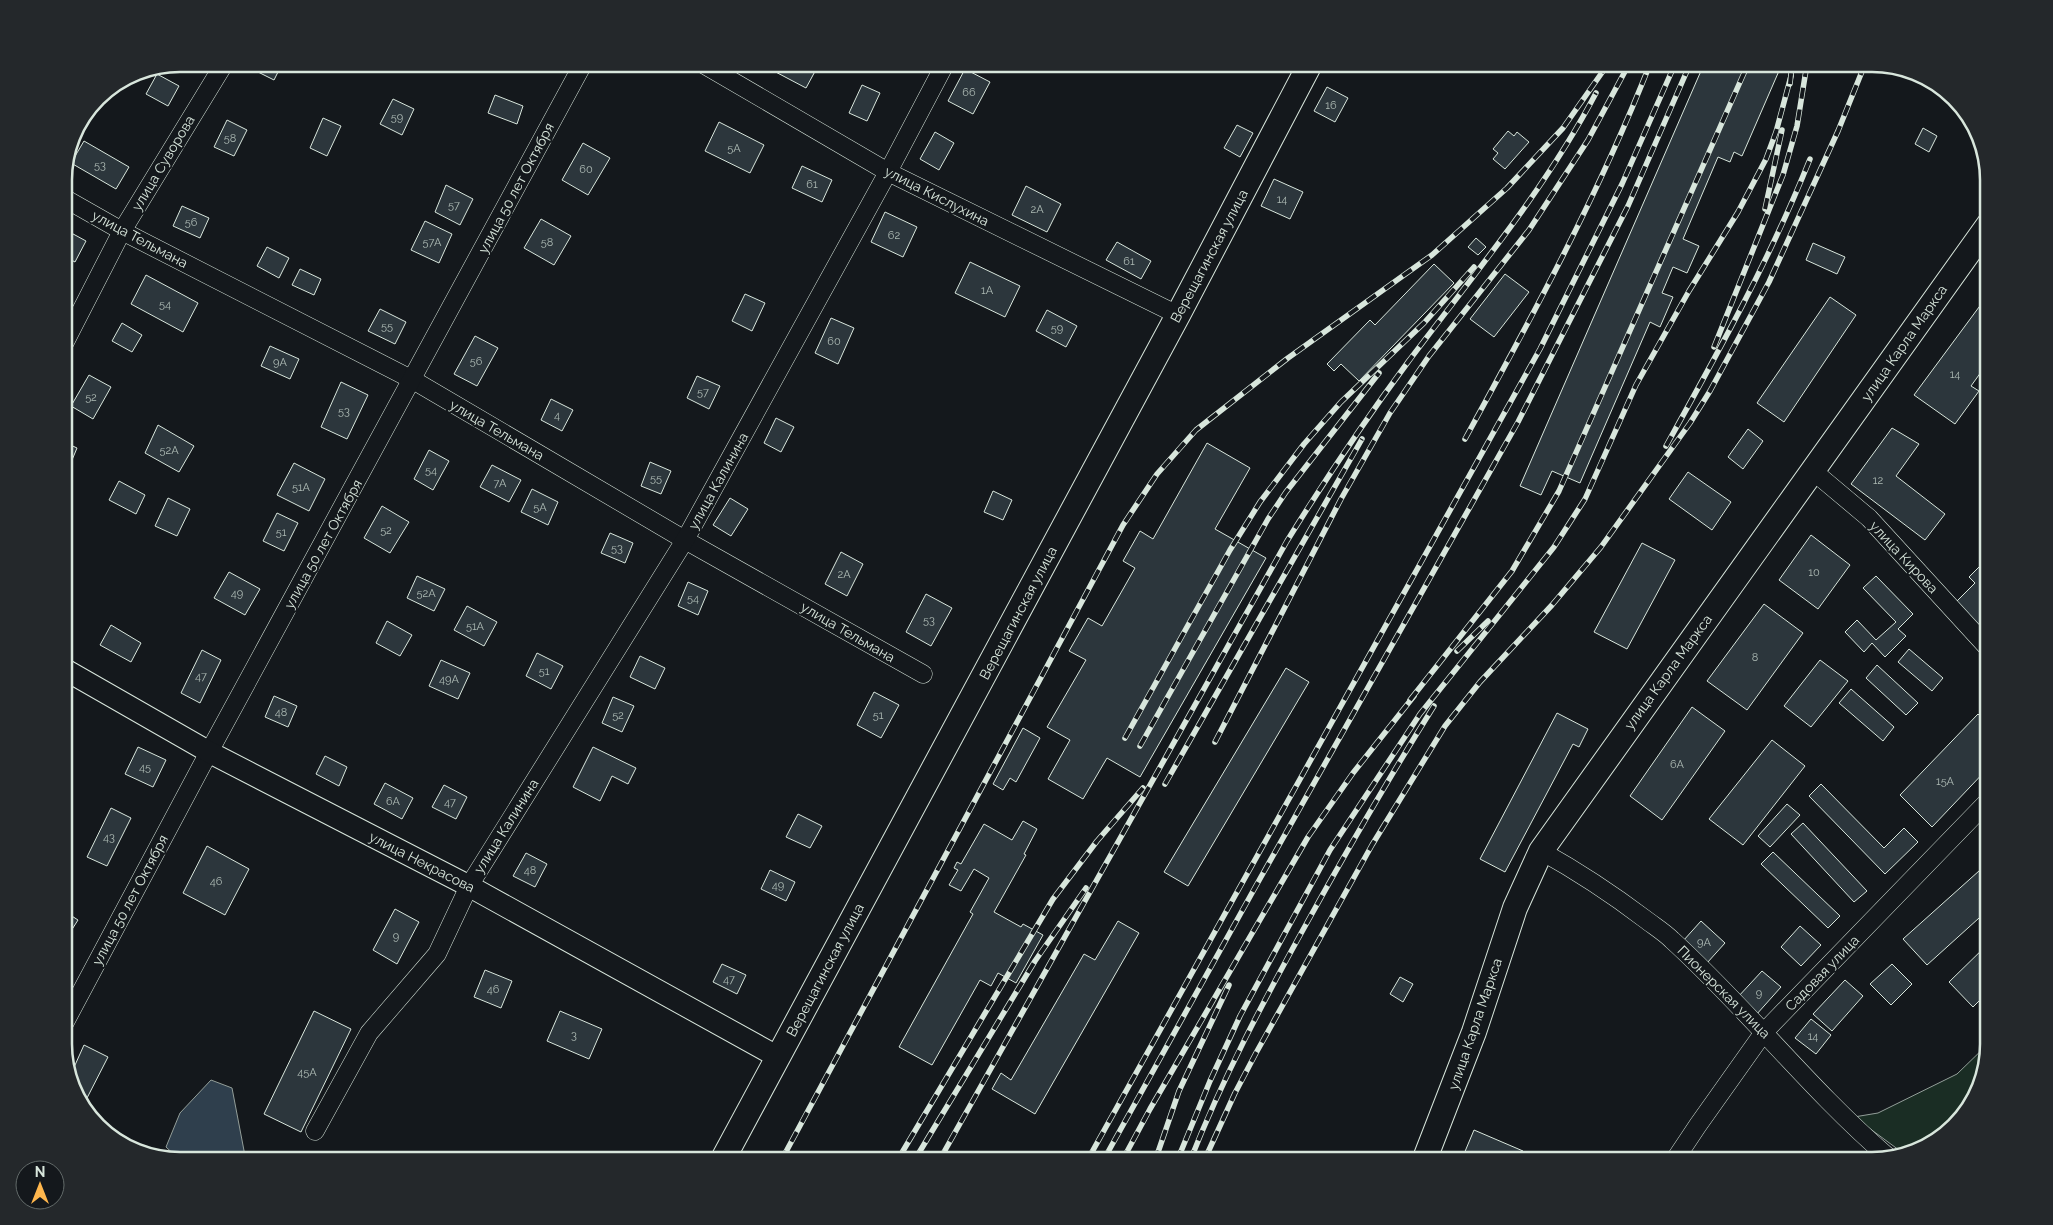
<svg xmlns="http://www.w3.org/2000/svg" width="2053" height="1225" font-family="Raleway,sans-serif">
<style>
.green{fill:#1a2d24;stroke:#939e99}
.water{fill:#2f3f4d;stroke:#939e99}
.building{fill:#2c363c;stroke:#d8e6dc}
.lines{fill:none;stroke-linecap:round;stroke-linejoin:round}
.minor-casing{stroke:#d8e6dc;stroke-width:19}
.tertiary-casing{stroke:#d8e6dc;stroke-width:23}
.secondary-casing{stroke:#d8e6dc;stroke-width:26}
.minor{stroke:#14181c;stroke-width:18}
.tertiary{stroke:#14181c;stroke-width:21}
.secondary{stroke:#14181c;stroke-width:24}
.rail-casing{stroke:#d8e6dc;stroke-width:5.5}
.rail{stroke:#14181c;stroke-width:4;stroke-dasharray:11;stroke-linecap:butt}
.labels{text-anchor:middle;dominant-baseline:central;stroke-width:4;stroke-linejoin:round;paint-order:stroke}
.number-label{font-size:11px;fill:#adbab4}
.street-label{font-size:14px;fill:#d8e6dc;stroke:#14181c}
.rim{fill:none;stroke:#d8e6dc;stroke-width:2.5}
</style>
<rect width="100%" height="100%" fill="#14181c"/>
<path class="green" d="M1989 1043 1973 1103 1931 1145 1903 1153 1854 1117 1878 1113 1957 1074Z"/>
<path class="water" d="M211 1080 232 1088 246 1161H181L166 1147 180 1113Z"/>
<g class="building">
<path d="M257 64H282L274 80 254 70Z"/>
<path d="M773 64H819L806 88 770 69Z"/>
<path d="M1245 64H1258L1255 69Z"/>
<path d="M1704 64H1782L1742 156 1734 152 1730 162 1718 157 1683 239 1699 246 1687 273 1673 267 1662 293 1673 297 1660 327 1650 322 1580 483 1552 471 1541 495 1520 486Z"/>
<path d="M965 69 990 82 973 114 948 101Z"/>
<path d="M157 74 179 86 168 106 146 94Z"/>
<path d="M862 85 880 93 867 121 849 113Z"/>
<path d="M1327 87 1348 98 1335 122 1314 111Z"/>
<path d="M495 95 523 106 517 124 488 113Z"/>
<path d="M393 99 414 109 402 135 380 124Z"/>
<path d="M323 118 341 126 327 156 310 148Z"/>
<path d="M227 120 247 130 234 156 214 147Z"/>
<path d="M719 122 764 145 750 173 705 151Z"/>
<path d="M1237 125 1253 133 1240 157 1224 148Z"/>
<path d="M1923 128 1937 136 1929 152 1915 144Z"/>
<path d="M1508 131 1514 136 1517 132 1529 142 1505 169 1493 159 1498 153 1493 149Z"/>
<path d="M935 132 954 143 939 170 920 159Z"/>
<path d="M84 141 129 167 116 189 71 163Z"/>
<path d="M583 143 610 158 588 195 562 180Z"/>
<path d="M802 166 832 180 822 202 792 188Z"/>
<path d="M1274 179 1303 192 1290 219 1261 206Z"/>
<path d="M446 185 473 199 460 225 435 212Z"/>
<path d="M1026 186 1061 204 1047 232 1012 215Z"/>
<path d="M182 206 209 218 200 238 173 226Z"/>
<path d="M885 212 917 227 903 257 871 242Z"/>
<path d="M541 219 571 236 554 265 524 248Z"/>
<path d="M425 221 452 234 439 263 411 250Z"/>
<path d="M64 229 86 241 75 262 64 256Z"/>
<path d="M1476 238 1486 247 1478 255 1468 247Z"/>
<path d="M1117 242 1151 261 1141 279 1106 260Z"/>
<path d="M1813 243 1845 257 1837 274 1806 260Z"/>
<path d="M267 247 289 258 279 278 257 266Z"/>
<path d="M970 262 1020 286 1005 317 955 293Z"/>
<path d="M1434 264 1454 283 1359 381 1341 364 1334 371 1327 364 1370 320 1375 325Z"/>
<path d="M300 269 321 279 314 295 292 285Z"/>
<path d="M1505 274 1529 292 1494 337 1470 319Z"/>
<path d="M146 275 198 303 183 332 131 304Z"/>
<path d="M745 294 765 303 752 331 732 321Z"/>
<path d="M1830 297 1856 315 1784 422 1757 403Z"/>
<path d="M1982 303 1989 309V361L1971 386 1979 391 1955 424 1914 395Z"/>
<path d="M380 309 406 322 395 344 368 331Z"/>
<path d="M1047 310 1077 326 1066 347 1036 331Z"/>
<path d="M831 318 854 328 838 364 815 353Z"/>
<path d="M122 323 142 335 132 352 112 341Z"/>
<path d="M475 336 498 348 477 386 454 374Z"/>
<path d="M270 346 299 359 290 379 261 366Z"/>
<path d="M89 375 111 387 93 419 71 406Z"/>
<path d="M697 376 720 386 709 409 687 398Z"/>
<path d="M341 382 368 395 347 439 321 427Z"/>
<path d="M551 399 573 410 562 431 541 420Z"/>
<path d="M776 418 794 427 781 452 764 443Z"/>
<path d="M158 425 194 446 179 472 145 453Z"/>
<path d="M1892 428 1919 444 1896 476 1945 514 1925 540 1851 484Z"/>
<path d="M1748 429 1763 441 1743 469 1728 457Z"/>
<path d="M64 442 77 448 67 472 64 471Z"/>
<path d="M1207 443 1250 468 1215 529 1266 558 1140 777 1107 758 1083 799 1048 779 1070 740 1047 727 1086 660 1069 651 1088 618 1102 626 1135 568 1123 561 1140 531 1153 539Z"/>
<path d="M429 450 449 461 433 490 414 479Z"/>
<path d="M650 462 671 471 661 494 641 486Z"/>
<path d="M294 463 325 479 309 511 277 495Z"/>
<path d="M492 465 521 480 509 502 480 487Z"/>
<path d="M1688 472 1731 502 1712 530 1669 499Z"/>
<path d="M119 481 145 495 136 514 109 500Z"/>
<path d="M532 489 558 502 548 525 521 512Z"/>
<path d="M993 491 1012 500 1003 520 984 512Z"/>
<path d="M168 498 190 509 177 536 155 526Z"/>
<path d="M730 498 748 509 731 536 713 525Z"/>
<path d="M382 506 409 522 390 553 364 538Z"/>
<path d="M277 513 298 523 284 551 263 541Z"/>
<path d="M610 533 633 543 625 563 601 553Z"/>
<path d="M1811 535 1850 565 1818 609 1779 580Z"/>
<path d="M1642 543 1675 560 1627 649 1594 632Z"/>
<path d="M841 552 863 564 847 596 825 584Z"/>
<path d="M1989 557V638L1954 604 1975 583 1969 577Z"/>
<path d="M229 572 260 589 245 615 214 598Z"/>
<path d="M417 576 445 589 434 611 407 598Z"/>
<path d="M1876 576 1913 614 1898 629 1906 636 1885 657 1872 643 1864 652 1845 632 1857 620 1876 640 1896 622 1863 588Z"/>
<path d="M688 582 708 591 698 615 678 606Z"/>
<path d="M926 594 952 608 931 646 906 632Z"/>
<path d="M1764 604 1803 633 1747 710 1707 681Z"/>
<path d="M467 606 497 622 484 646 454 630Z"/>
<path d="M387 621 412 635 400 656 376 643Z"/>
<path d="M111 625 141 643 131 662 100 645Z"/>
<path d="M1909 649 1943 678 1932 691 1898 662Z"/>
<path d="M202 650 221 660 200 703 181 693Z"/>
<path d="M537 653 563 666 551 689 526 676Z"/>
<path d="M640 656 665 668 655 689 630 677Z"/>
<path d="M441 660 470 673 458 699 429 686Z"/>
<path d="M1820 660 1848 681 1811 727 1784 706Z"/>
<path d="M1877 665 1918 703 1906 715 1866 678Z"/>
<path d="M1286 668 1309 682 1188 886 1164 872Z"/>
<path d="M1851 689 1894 727 1883 741 1839 703Z"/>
<path d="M874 692 899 705 881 738 857 725Z"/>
<path d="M274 696 297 706 288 727 265 717Z"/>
<path d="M613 697 634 706 622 732 602 723Z"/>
<path d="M1692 707 1725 731 1662 820 1630 796Z"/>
<path d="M1557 713 1588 729 1579 747 1573 744 1505 872 1480 859Z"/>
<path d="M1978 714 1989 725V767L1932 827 1900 795Z"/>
<path d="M1023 728 1040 738 1016 782 1010 778 1003 790 993 784Z"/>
<path d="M1772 740 1805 766 1743 845 1709 819Z"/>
<path d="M138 747 166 760 153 787 125 774Z"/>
<path d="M593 747 636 768 628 784 612 776 600 801 573 787Z"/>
<path d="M325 756 347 767 339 786 316 774Z"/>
<path d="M385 783 413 798 402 819 374 804Z"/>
<path d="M1821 784 1884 848 1904 828 1918 842 1885 874 1809 796Z"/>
<path d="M444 785 467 797 456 819 432 807Z"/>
<path d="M1787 804 1800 815 1770 847 1758 836Z"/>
<path d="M111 808 131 818 107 866 87 857Z"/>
<path d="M798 814 822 826 810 848 786 837Z"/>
<path d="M1023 821 1037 829 1024 854 1026 855 994 912 1021 927 1023 924 1043 935 1016 983 998 973 991 986 980 980 932 1065 899 1047 973 914 970 912 989 878 974 869 961 891 949 885 958 870 954 868 957 862 961 864 984 824 1012 840Z"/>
<path d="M1803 823 1867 891 1854 902 1791 834Z"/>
<path d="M207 846 249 869 225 915 183 893Z"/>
<path d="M1773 852 1840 916 1828 928 1761 864Z"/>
<path d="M526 853 547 864 535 887 513 876Z"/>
<path d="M1989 862V909L1927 965 1903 939Z"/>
<path d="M770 870 795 882 786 901 761 889Z"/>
<path d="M395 909 419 922 397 964 373 950Z"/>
<path d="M64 911 78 920 64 942Z"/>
<path d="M1118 921 1139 933 1035 1114 992 1089 1001 1073 1011 1080 1084 954 1095 960Z"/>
<path d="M1701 921 1725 943 1707 963 1683 941Z"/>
<path d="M1800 926 1821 945 1801 966 1781 947Z"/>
<path d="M1989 943V991L1973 1007 1949 982Z"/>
<path d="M722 964 746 975 737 994 713 982Z"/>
<path d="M1892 964 1912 984 1891 1005 1870 984Z"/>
<path d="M485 970 512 981 501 1008 474 997Z"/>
<path d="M1762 971 1781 987 1756 1015 1737 998Z"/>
<path d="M1400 977 1413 984 1403 1002 1390 994Z"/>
<path d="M1845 980 1863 996 1832 1031 1813 1014Z"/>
<path d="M314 1011 351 1029 301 1132 264 1114Z"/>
<path d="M560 1011 602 1029 589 1059 547 1041Z"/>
<path d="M1811 1019 1831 1035 1816 1054 1795 1038Z"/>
<path d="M84 1045 108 1057 86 1100 77 1096 71 1074Z"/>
<path d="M1474 1130 1523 1151 1518 1161H1461Z"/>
</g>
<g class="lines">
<defs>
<g id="minor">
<path d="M703 64 888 172 1178 315"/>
<path d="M64 198 122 231 413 380 685 540 923 674"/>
<path d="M64 344 122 231 224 64"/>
<path d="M1813 471 1869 518 1989 649"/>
<path d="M1541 851C1577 871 1612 894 1645 919 1654 926 1664 932 1672 940 1748 1009 1810 1090 1888 1157"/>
<path d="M64 1024 209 752 583 64"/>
<path d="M315 1131 369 1033 437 954 469 886 685 540 888 172 945 64"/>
<path d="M1674 1161 1698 1125 1764 1032 1989 800"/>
</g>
<path id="tertiary" d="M64 669 209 752 469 886 778 1057"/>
<g id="secondary">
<path d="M722 1161 1178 315 1310 64"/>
<path d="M1424 1161 1474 1032 1515 908 1541 851 1989 224"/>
</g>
</defs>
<use href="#minor" class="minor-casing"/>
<use href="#tertiary" class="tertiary-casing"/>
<use href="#secondary" class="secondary-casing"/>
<use href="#minor" class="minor"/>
<use href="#tertiary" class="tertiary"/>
<use href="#secondary" class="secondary"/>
<defs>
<g id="rail">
<path d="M1790 84 1792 64"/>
<path d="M1765 209 1782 130"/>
<path d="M1714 347 1783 175 1797 126 1807 64"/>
<path d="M1465 439C1532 317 1599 194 1650 64"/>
<path d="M1666 446C1719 351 1770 259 1810 159"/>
<path d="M1457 651 1488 621"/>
<path d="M1410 700 1512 571 1559 491 1748 64"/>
<path d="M1125 738 1230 550 1260 502 1304 444 1341 402 1424 323 1474 267"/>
<path d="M1215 742 1341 499 1390 413 1429 356 1529 230 1588 140 1629 64"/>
<path d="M1140 746 1268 519 1286 492 1379 373"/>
<path d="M1165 784 1362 439"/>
<path d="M781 1161 1123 525 1157 474 1196 430 1288 358 1432 255 1507 188 1563 128 1608 64"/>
<path d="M897 1161 1053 899 1097 841 1143 788"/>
<path d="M914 1161 1035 961 1086 888"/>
<path d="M939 1161 1287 541C1325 480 1365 420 1408 362 1474 274 1545 190 1596 93"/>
<path d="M1087 1161 1540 349 1622 184 1675 64"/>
<path d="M1103 1161 1257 884 1518 422 1628 206 1690 64"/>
<path d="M1122 1161 1150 1109 1308 837 1353 773 1414 696"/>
<path d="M1155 1161 1179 1091 1229 985"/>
<path d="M1177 1161 1210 1081 1240 1016 1330 850 1420 714 1554 547 1585 499 1636 385 1689 291 1738 212 1766 159 1776 132 1791 76"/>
<path d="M1190 1161C1223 1077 1265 998 1309 919 1349 847 1390 776 1434 706"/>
<path d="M1204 1161 1235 1093 1256 1053 1372 845 1445 726 1480 682 1552 605 1601 547 1690 423 1710 391 1769 282 1838 131 1865 64"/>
</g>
</defs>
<use href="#rail" class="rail-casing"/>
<use href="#rail" class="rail"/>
</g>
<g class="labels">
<g class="number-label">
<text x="969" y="92">66</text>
<text x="1331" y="105">16</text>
<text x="397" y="117">59</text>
<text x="230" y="138">58</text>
<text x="734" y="148">5А</text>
<text x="100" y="165">53</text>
<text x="586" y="169">60</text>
<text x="812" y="184">61</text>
<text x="1282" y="199">14</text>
<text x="454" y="205">57</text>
<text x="1037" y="209">2А</text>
<text x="191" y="222">56</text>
<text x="894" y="235">62</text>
<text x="432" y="242">57А</text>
<text x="547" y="242">58</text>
<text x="1129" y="261">61</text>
<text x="987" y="290">1А</text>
<text x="165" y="304">54</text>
<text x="387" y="326">55</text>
<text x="1057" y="328">59</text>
<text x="834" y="341">60</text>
<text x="476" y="361">56</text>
<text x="280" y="362">9А</text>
<text x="1955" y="374">14</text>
<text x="703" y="392">57</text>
<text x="91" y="397">52</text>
<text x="344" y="411">53</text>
<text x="557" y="415">4</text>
<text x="169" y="450">52А</text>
<text x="431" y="470">54</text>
<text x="656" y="478">55</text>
<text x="1878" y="480">12</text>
<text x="500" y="483">7А</text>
<text x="301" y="487">51А</text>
<text x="540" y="507">5А</text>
<text x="386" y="530">52</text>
<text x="281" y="532">51</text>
<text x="617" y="548">53</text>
<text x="1814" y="572">10</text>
<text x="844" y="574">2А</text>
<text x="237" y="593">49</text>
<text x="426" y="593">52А</text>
<text x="693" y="598">54</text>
<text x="929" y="620">53</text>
<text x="475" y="626">51А</text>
<text x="1755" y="657">8</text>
<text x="544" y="671">51</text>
<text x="201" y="676">47</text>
<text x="449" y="679">49А</text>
<text x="281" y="712">48</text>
<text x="618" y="715">52</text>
<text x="878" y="715">51</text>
<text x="1677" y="764">6А</text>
<text x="145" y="767">45</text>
<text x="1945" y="781">15А</text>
<text x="393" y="801">6А</text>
<text x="450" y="802">47</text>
<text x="109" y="837">43</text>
<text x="530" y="870">48</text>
<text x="216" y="881">46</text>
<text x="778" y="885">49</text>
<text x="396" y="936">9</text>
<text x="1704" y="942">9А</text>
<text x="729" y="979">47</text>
<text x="493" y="989">46</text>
<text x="1759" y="993">9</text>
<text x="574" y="1035">3</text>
<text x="1813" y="1036">14</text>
<text x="307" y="1072">45А</text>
</g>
<g class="street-label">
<text transform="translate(163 163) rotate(-59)">улица Суворова</text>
<text transform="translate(516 188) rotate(-62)">улица 50 лет Октября</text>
<text transform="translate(937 196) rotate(27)">улица Кислухина</text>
<text transform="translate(140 239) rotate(28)">улица Тельмана</text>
<text transform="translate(1209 256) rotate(-62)">Верещагинская улица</text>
<text transform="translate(1904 343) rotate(-55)">улица Карла Маркса</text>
<text transform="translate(497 430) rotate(30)">улица Тельмана</text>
<text transform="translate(718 481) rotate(-61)">улица Калинина</text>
<text transform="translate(323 544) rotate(-61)">улица 50 лет Октября</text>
<text transform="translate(1904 557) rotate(47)">улица Кирова</text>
<text transform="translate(1018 613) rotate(-62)">Верещагинская улица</text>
<text transform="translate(848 632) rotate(30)">улица Тельмана</text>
<text transform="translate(1668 672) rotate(-54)">улица Карла Маркса</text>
<text transform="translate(506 826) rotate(-58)">улица Калинина</text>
<text transform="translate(422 862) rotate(27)">улица Некрасова</text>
<text transform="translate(130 900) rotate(-62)">улица 50 лет Октября</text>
<text transform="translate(825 970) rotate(-62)">Верещагинская улица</text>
<text transform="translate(1822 973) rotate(-46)">Садовая улица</text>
<text transform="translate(1724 992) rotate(45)">Пионерская улица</text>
<text transform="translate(1475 1024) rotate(-71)">улица Карла Маркса</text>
</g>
</g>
<path d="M0 0H2053V1225H0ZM180 72H1872A108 108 0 0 1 1980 180V1044A108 108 0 0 1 1872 1152H180A108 108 0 0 1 72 1044V180A108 108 0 0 1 180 72Z" fill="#24282b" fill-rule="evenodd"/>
<path class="rim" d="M180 72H1872A108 108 0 0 1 1980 180V1044A108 108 0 0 1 1872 1152H180A108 108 0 0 1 72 1044V180A108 108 0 0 1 180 72Z"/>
<g transform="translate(40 1185)"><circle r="24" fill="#14181c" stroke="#626a69"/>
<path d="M0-4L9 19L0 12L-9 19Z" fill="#ffb74d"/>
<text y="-8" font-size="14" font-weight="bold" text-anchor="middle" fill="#d8e6dc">N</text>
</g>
</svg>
